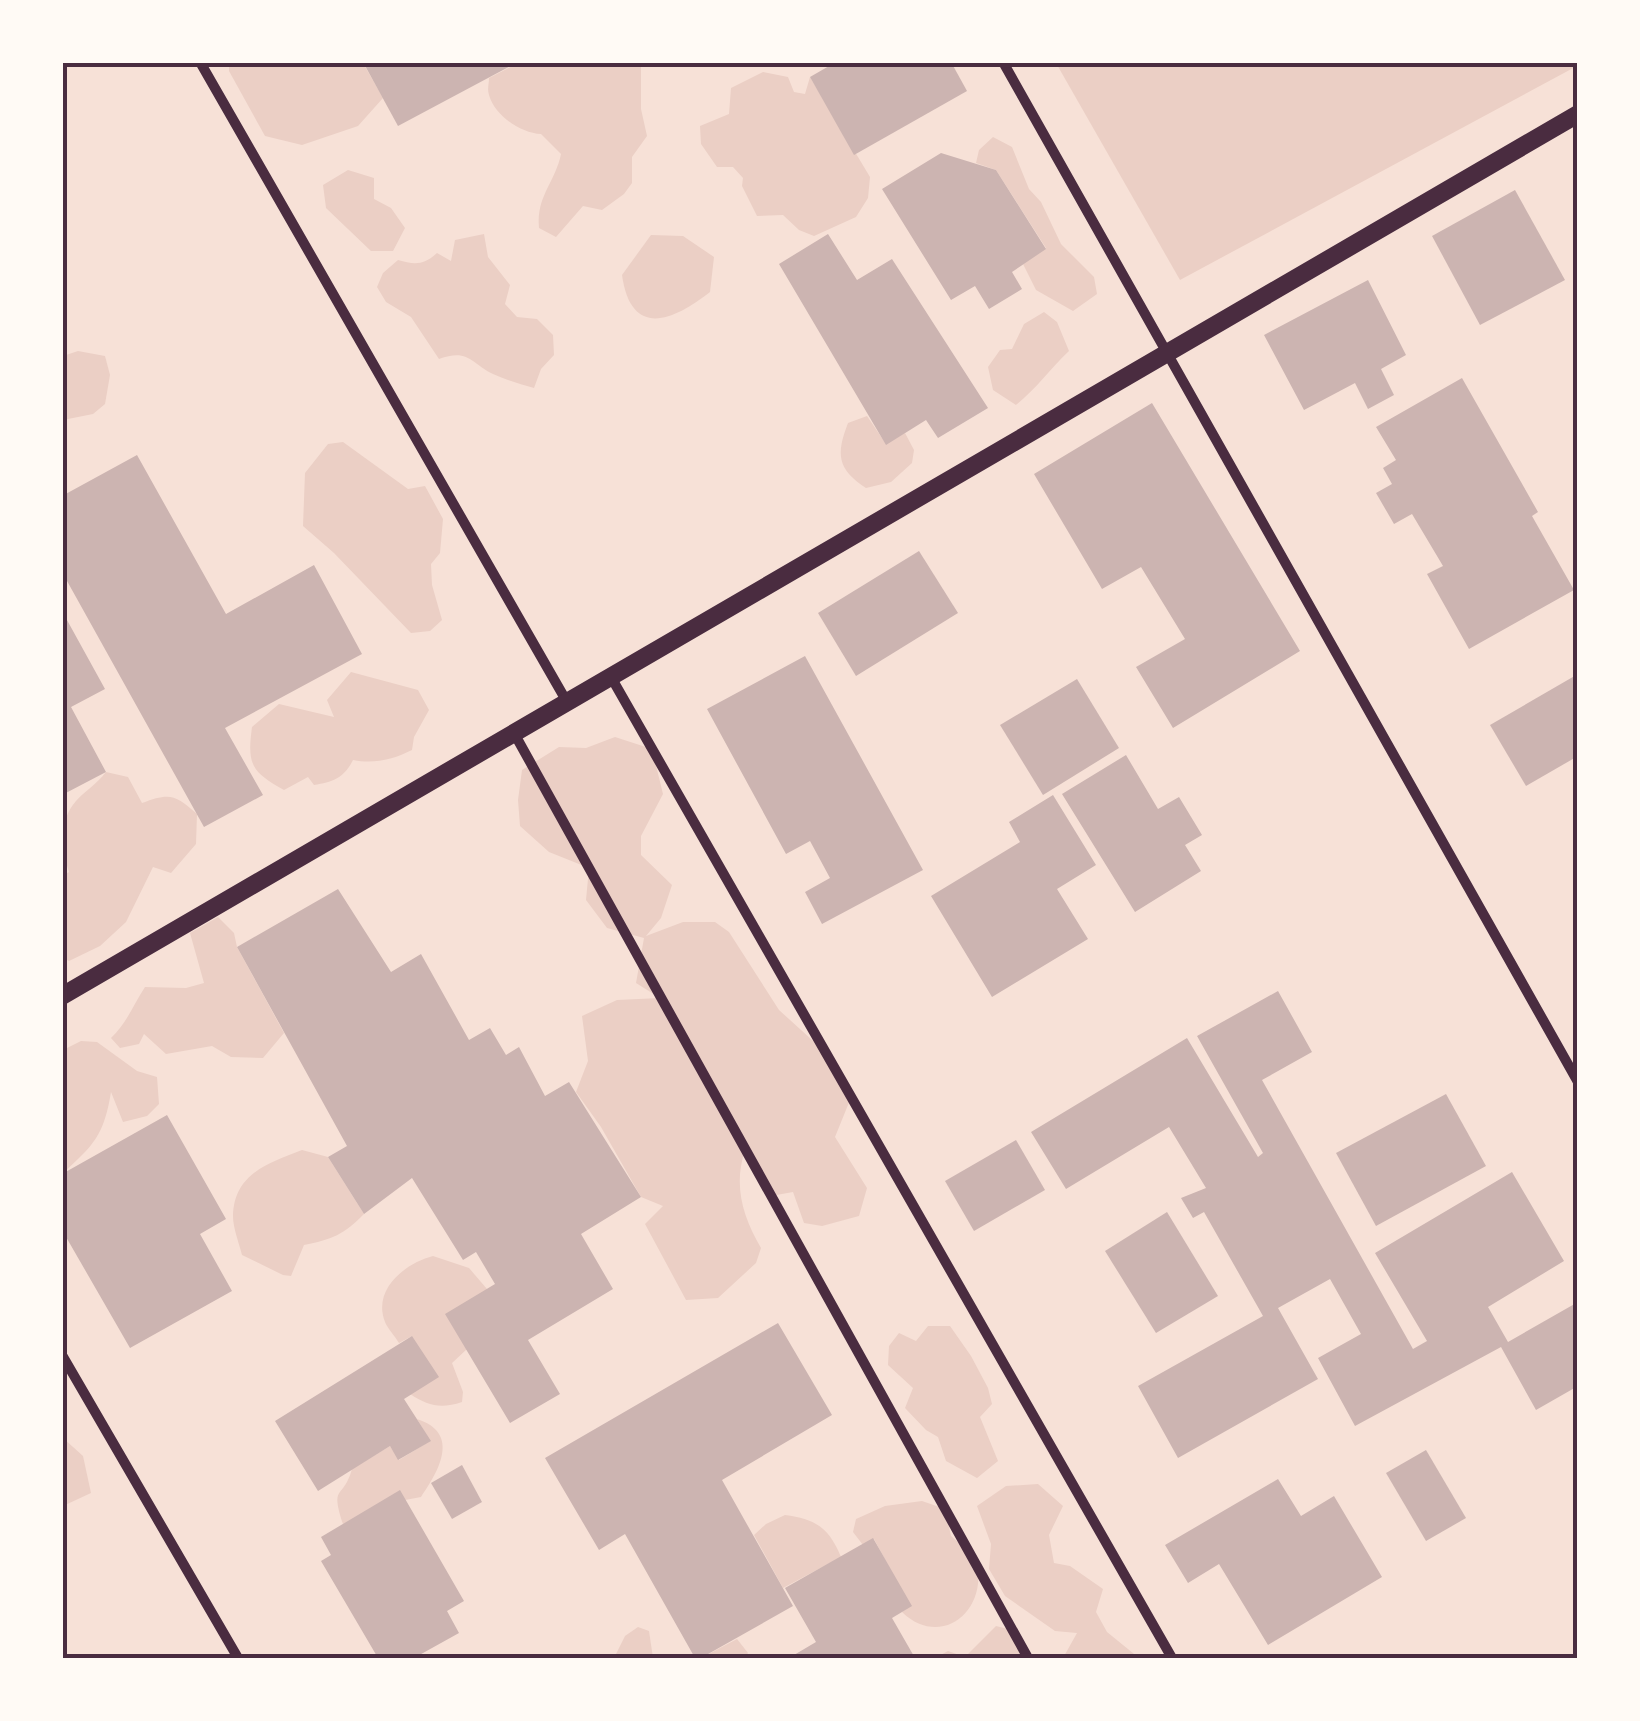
<svg xmlns="http://www.w3.org/2000/svg" width="1640" height="1721" font-family="Quicksand,sans-serif">
<style>
.green{fill:#ebcfc5}
.building{fill:#ccb4b1}
.lines{fill:none;stroke-linecap:round;stroke-linejoin:round}
.minor{stroke:#4a2c40;stroke-width:10}
.tertiary{stroke:#4a2c40;stroke-width:18}
.neatline{fill:none;stroke:#4a2c40;stroke-width:4}
</style>
<rect width="100%" height="100%" fill="#f7e1d7"/>
<g class="green">
<path d="M1577 62V66L1180 280 1056 63Z"/>
<path d="M229 63H363L383 98 358 126 302 145 265 136 229 71Z"/>
<path d="M518 63H641V109L647 136 632 157V183L624 194 602 210 583 206 556 237 539 228C536 196 555 183 561 154L541 134C521 133 495 116 489 95 487 89 489 84 489 78Z"/>
<path d="M763 72 788 77 794 92 805 94 810 77 870 177 868 198 856 217 814 236 799 230 783 215 757 216 742 186 743 178 733 167H717L701 144 700 126 729 114 731 88Z"/>
<path d="M993 137 1012 147 1029 189 1041 202 1061 244 1094 277 1097 294 1073 311 1036 290 1023 264 1046 248 996 170 976 163 979 150Z"/>
<path d="M348 170 374 178V199L391 208 405 228 393 251H371L326 208 323 185Z"/>
<path d="M484 234 488 257 510 285 505 304 517 317 537 319 553 335 554 355 541 369 534 388C520 384 506 380 493 374 471 363 468 348 439 359L411 317 386 302 377 287 383 273 398 260C415 265 424 265 437 253L451 261 455 240Z"/>
<path d="M651 235 683 236 714 257 710 292C673 321 631 339 622 275Z"/>
<path d="M1044 312 1057 322 1069 351C1050 369 1036 389 1016 405L993 390 988 367 1000 350 1012 349 1024 324Z"/>
<path d="M78 351 105 356 110 375 105 404 93 414 63 420V356Z"/>
<path d="M867 416 886 444 905 433 914 450 912 463 891 482 866 488C837 469 836 454 848 423Z"/>
<path d="M343 442 408 489 425 486 443 519 440 553 431 564 432 585 442 620 430 631 411 633 334 553 303 526 305 473 328 444Z"/>
<path d="M351 672 418 690 429 710 414 737 412 750C392 760 374 764 353 760 344 778 333 782 314 785L308 777 284 790C251 772 247 764 252 727L279 704 334 717 327 700Z"/>
<path d="M615 737 652 749 663 794 641 836V855L672 885 661 918 646 936 683 922H715L729 932 779 1010 822 1049 850 1100 835 1137 867 1188 859 1216 822 1226 804 1223 793 1192 771 1196 745 1150C733 1186 743 1217 761 1248L756 1263 718 1298 686 1300 645 1224 663 1206 641 1197 601 1127 576 1092 588 1061 582 1016 617 1000 660 998 636 983 644 938 607 928 586 900 589 868 549 852 520 826 518 800 522 770 559 747 586 748Z"/>
<path d="M106 772 128 777 142 803C170 792 176 795 197 814L196 844 171 873 153 867 126 922 100 946 69 961 63 958 62 876 69 872C61 847 58 822 76 801 86 790 97 784 106 772Z"/>
<path d="M218 917 234 933 237 947 284 1033 263 1058 231 1057 212 1046 166 1054 144 1034 139 1044 120 1048 111 1038C127 1023 133 1005 145 987L186 988 204 983 190 933Z"/>
<path d="M81 1041 97 1042 137 1071 157 1077 159 1104 147 1116 123 1122 111 1092C104 1135 94 1145 63 1173V1050Z"/>
<path d="M302 1150 328 1157 364 1214C345 1234 331 1240 304 1245L291 1276 283 1275 242 1255C239 1243 233 1228 233 1216 234 1173 269 1163 302 1150Z"/>
<path d="M433 1256 469 1268 487 1289 467 1349 452 1363 463 1392 462 1402C441 1409 428 1406 410 1394L412 1336 399 1343C395 1336 388 1329 385 1322 372 1289 406 1263 433 1256Z"/>
<path d="M928 1326H950L971 1356 988 1388 992 1404 980 1417 998 1461 977 1478 946 1461 938 1437 926 1430 905 1408 913 1388 888 1365 889 1346 899 1333 916 1341Z"/>
<path d="M417 1419C461 1433 439 1471 421 1497L405 1500 343 1524C330 1483 343 1501 352 1469L390 1446 399 1460 430 1441Z"/>
<path d="M63 1438 83 1456 91 1493 63 1506Z"/>
<path d="M1038 1484 1063 1506 1049 1535 1054 1563 1070 1566 1103 1589 1096 1612 1107 1632 1139 1658H1063L1077 1633 1055 1631 1005 1596 989 1569 991 1544 977 1506 1006 1486Z"/>
<path d="M922 1501 945 1509 951 1536 968 1551 972 1569 978 1570C983 1616 938 1647 902 1612L910 1606 874 1539 863 1545 853 1532 856 1519 885 1506Z"/>
<path d="M785 1515C816 1519 829 1528 841 1557L783 1588 754 1535 766 1524Z"/>
<path d="M996 1626 1012 1630 1028 1658H935L948 1651 965 1657Z"/>
<path d="M638 1627 649 1631 653 1658H614L625 1636Z"/>
<path d="M737 1639 748 1653 745 1658H701Z"/>
</g>
<g class="building">
<path d="M363 62H518L398 126Z"/>
<path d="M836 62H951L967 91 854 155 810 77Z"/>
<path d="M941 153 996 170 1046 249 1012 272 1022 289 989 309 975 286 951 300 882 189Z"/>
<path d="M1515 190 1565 280 1480 325 1432 236Z"/>
<path d="M828 234 857 280 892 259 988 408 938 438 926 420 886 445 779 264Z"/>
<path d="M1368 280 1406 355 1381 369 1394 395 1368 409 1355 383 1304 410 1264 335Z"/>
<path d="M1462 378 1538 512 1532 516 1574 590 1469 649 1427 574 1443 566 1412 514 1394 524 1376 493 1392 484 1383 468 1396 460 1376 427Z"/>
<path d="M1152 403 1300 651 1173 728 1136 667 1185 639 1141 567 1102 589 1034 474Z"/>
<path d="M137 455 226 614 314 565 362 654 225 728 263 795 204 827 62 572V496Z"/>
<path d="M919 551 958 613 856 676 818 613Z"/>
<path d="M62 611 105 689 71 707 106 772 62 795Z"/>
<path d="M805 656 923 870 822 924 805 892 830 878 810 841 786 854 707 709Z"/>
<path d="M1578 674V756L1526 786 1490 725Z"/>
<path d="M1077 679 1119 748 1043 795 1000 725Z"/>
<path d="M1126 755 1158 809 1179 797 1202 835 1185 845 1201 871 1135 912 1062 794Z"/>
<path d="M1053 795 1096 865 1057 889 1088 939 992 997 931 896 1020 842 1009 822Z"/>
<path d="M338 889 391 972 421 954 469 1040 490 1028 506 1055 519 1047 545 1096 569 1082 641 1197 581 1234 613 1289 528 1340 560 1394 510 1423 445 1314 495 1284 476 1252 463 1260 412 1178 364 1214 328 1157 347 1146 237 947Z"/>
<path d="M1278 991 1312 1052 1262 1080 1413 1349 1427 1341 1375 1253 1512 1172 1564 1261 1488 1307 1508 1342 1578 1302V1386L1536 1410 1501 1347 1355 1426 1318 1358 1361 1334 1330 1279 1278 1308 1318 1379 1178 1458 1138 1386 1263 1316 1204 1212 1193 1218 1181 1198 1206 1188 1169 1127 1066 1189 1031 1132 1187 1038 1258 1157 1263 1153 1197 1036Z"/>
<path d="M1446 1094 1486 1166 1376 1226 1336 1153Z"/>
<path d="M167 1115 226 1219 200 1234 232 1291 130 1348 62 1230V1174Z"/>
<path d="M1016 1140 1045 1190 974 1231 945 1181Z"/>
<path d="M1167 1212 1218 1296 1156 1333 1105 1251Z"/>
<path d="M778 1323 832 1415 722 1480 793 1606 701 1658H695L625 1534 599 1550 545 1458Z"/>
<path d="M412 1336 439 1377 404 1399 431 1441 398 1460 390 1446 318 1491 275 1421Z"/>
<path d="M1426 1450 1466 1518 1426 1541 1386 1473Z"/>
<path d="M462 1465 482 1502 452 1519 431 1483Z"/>
<path d="M1278 1479 1301 1516 1334 1496 1382 1577 1268 1645 1219 1564 1188 1583 1165 1545Z"/>
<path d="M400 1490 464 1601 447 1611 459 1633 414 1658H378L321 1561 331 1555 321 1537Z"/>
<path d="M873 1538 912 1606 892 1618 915 1658H797L794 1655 816 1642 785 1588Z"/>
</g>
<g class="lines">
<g class="minor">
<path d="M200 62 567 702"/>
<path d="M1003 62 1578 1082"/>
<path d="M611 677 1172 1658"/>
<path d="M514 733 1028 1658"/>
<path d="M62 1355 238 1658"/>
</g>
<path class="tertiary" d="M62 996 1578 114"/>
</g>
<rect width="1640" height="1721" fill="none" stroke="#fffaf5" stroke-width="130"/>
<rect x="65" y="65" width="1510" height="1591" class="neatline"/>
</svg>
